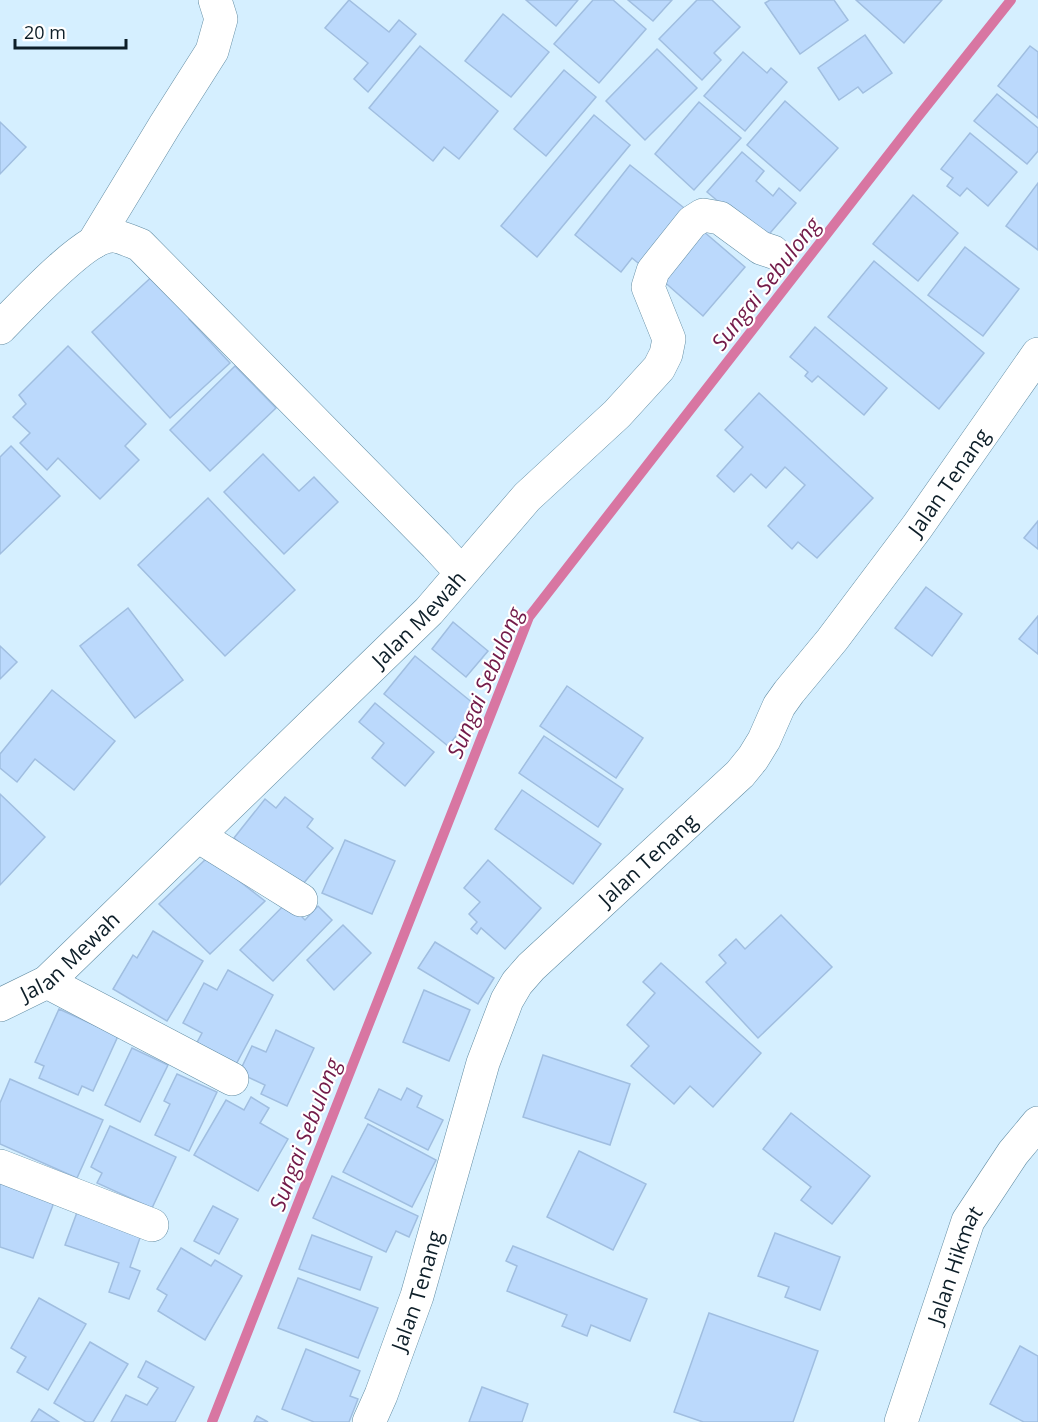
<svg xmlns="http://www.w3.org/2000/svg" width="1038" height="1422" font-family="'Open Sans',sans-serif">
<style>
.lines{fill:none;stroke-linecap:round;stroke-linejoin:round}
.stream{stroke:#d876a2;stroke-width:10}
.building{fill:#bbd9fc;stroke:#a0bee0;stroke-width:1.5}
.minor-casing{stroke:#628da4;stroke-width:34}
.minor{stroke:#fff;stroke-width:33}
.labels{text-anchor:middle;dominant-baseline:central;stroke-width:4.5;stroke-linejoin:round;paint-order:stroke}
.street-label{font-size:21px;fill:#0d1e28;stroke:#fff}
.water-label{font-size:22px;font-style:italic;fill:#721a49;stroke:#fff}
</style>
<rect width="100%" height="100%" fill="#d5efff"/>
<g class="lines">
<path class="stream" d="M212 1422 529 617 917 118 1011 0"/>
</g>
<g class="building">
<path d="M349 0 389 32 399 20 416 34 368 92 354 79 368 63 325 28Z"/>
<path d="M526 0H578L556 26Z"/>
<path d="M593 0H613L646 29 599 83 554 44Z"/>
<path d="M628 0H672L653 21Z"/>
<path d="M697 0H712L740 27 714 53 721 60 702 80 659 39Z"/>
<path d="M770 0H834L848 20 800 54 765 3Z"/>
<path d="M856 0H942L904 43Z"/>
<path d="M503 14 549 52 511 97 465 61Z"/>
<path d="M865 35 892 73 863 93 858 87 839 100 818 68Z"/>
<path d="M420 46 498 111 459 159 444 147 433 161 369 108Z"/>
<path d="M1030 46 1038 52V118L998 86Z"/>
<path d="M657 49 697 88 645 140 606 101Z"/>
<path d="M743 52 767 73 771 68 787 82 745 131 704 96Z"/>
<path d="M564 70 596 97 546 156 514 129Z"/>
<path d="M997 94 1038 128V151L1027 164 974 121Z"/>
<path d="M785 101 838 148 800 191 747 145Z"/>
<path d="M699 102 741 138 694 190 655 154Z"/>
<path d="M594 115 630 145 537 257 501 226Z"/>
<path d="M0 122 26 147 0 174Z"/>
<path d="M970 133 1017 172 988 206 967 188 960 196 947 186 953 178 941 169Z"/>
<path d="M742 152 764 171 756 181 773 196 779 188 796 203 764 240 707 192Z"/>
<path d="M630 165 688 211 643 267 632 258 621 272 575 235Z"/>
<path d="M1038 183V250L1006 226Z"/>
<path d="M913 195 958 233 918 281 873 244Z"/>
<path d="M703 231 745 267 703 316 661 279Z"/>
<path d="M965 247 1019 289 983 336 928 295Z"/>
<path d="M874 261 984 353 939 409 828 317Z"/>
<path d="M158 271 196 313 189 319 230 363 170 418 92 332Z"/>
<path d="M815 327 887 388 864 415 818 376 812 382 805 376 808 372 790 357Z"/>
<path d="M68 346 146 424 125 446 139 460 100 499 58 458 47 470 20 443 30 433 13 417 26 404 19 395Z"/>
<path d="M235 366 276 408 210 471 170 430Z"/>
<path d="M759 393 873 498 817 558 798 542 792 549 768 526 805 485 785 467 766 488 751 474 734 492 717 476 743 447 725 430Z"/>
<path d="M11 446 60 496 0 554V457Z"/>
<path d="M263 454 299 491 314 477 338 502 284 554 224 492Z"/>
<path d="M208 498 295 590 225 656 138 565Z"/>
<path d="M1038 521V549L1024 538Z"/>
<path d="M926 587 962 614 932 656 895 628Z"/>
<path d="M128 608 183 680 135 718 80 646Z"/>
<path d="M1038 616V654L1019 639Z"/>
<path d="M453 622 488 651 466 677 432 649Z"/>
<path d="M0 646 17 662 0 679Z"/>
<path d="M415 656 479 708 448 746 384 694Z"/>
<path d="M567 686 643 738 616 778 540 726Z"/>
<path d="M52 690 115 741 74 790 35 759 17 782 0 768V754Z"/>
<path d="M375 703 434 752 405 786 372 758 384 743 359 722Z"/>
<path d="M544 736 623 789 598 827 519 773Z"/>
<path d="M522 790 601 844 573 884 495 829Z"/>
<path d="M0 794 45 837 0 885Z"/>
<path d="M285 797 313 819 307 827 333 848 298 890 234 838 265 799 276 808Z"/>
<path d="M345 840 395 861 372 914 322 893Z"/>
<path d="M208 857 265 901 210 954 159 904Z"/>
<path d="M488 860 541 908 505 949 481 928 477 934 471 929 477 922 469 914 480 902 464 888Z"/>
<path d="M287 902 305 920 318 906 332 920 273 981 240 950Z"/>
<path d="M781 915 832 967 758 1038 706 982 726 963 719 955 736 939 745 949Z"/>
<path d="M343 925 371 953 334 990 307 960Z"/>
<path d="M153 931 203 961 167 1021 113 989 133 955 137 958Z"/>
<path d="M435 942 494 978 478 1004 418 968Z"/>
<path d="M661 963 761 1053 713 1107 690 1086 674 1104 631 1066 649 1046 627 1025 655 993 643 982Z"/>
<path d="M228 970 273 995 233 1070 194 1048 202 1033 183 1023 204 983 217 990Z"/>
<path d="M424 990 470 1010 449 1061 403 1042Z"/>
<path d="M59 1009 118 1036 93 1091 82 1086 78 1095 39 1078 44 1066 35 1062Z"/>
<path d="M276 1030 314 1048 287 1106 261 1094 265 1085 239 1073 252 1046 266 1052Z"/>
<path d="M132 1048 168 1065 140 1122 105 1105Z"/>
<path d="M543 1055 630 1084 610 1145 523 1117Z"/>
<path d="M177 1074 217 1092 189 1151 155 1135 170 1104 164 1101Z"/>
<path d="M10 1079 103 1120 77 1178 0 1144V1103Z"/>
<path d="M407 1088 422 1096 417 1107 443 1120 428 1150 365 1118 379 1089 401 1100Z"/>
<path d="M251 1097 269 1108 260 1123 288 1139 258 1191 194 1155 226 1100 244 1110Z"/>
<path d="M791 1113 870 1176 832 1224 801 1200 811 1187 763 1149Z"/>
<path d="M368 1124 436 1160 412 1207 343 1172Z"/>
<path d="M110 1126 176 1157 152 1208 97 1183 102 1173 91 1167Z"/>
<path d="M579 1151 646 1184 613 1250 547 1217Z"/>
<path d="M332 1176 418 1216 409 1237 396 1231 386 1252 313 1218Z"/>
<path d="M0 1177 56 1197 33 1258 0 1247Z"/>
<path d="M213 1206 238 1219 219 1254 194 1241Z"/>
<path d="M79 1207 143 1229 130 1267 140 1271 129 1299 109 1292 119 1263 65 1245Z"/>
<path d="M775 1233 840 1257 820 1310 785 1297 789 1287 758 1276Z"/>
<path d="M312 1235 372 1257 360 1290 299 1269Z"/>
<path d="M513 1246 647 1299 630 1341 591 1325 587 1336 562 1326 567 1315 507 1291 517 1266 506 1261Z"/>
<path d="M181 1248 211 1266 215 1260 242 1276 205 1340 158 1311 167 1295 157 1289Z"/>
<path d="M298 1278 378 1308 358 1358 278 1328Z"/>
<path d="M39 1298 86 1324 48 1390 17 1372 26 1357 11 1348Z"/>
<path d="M709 1313 818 1351 793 1422H703L674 1412Z"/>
<path d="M90 1342 128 1364 93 1422H86L54 1403Z"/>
<path d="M1020 1346 1038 1356V1422H1024L990 1404Z"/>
<path d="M306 1349 360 1371 350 1396 358 1399 349 1422H314L282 1409Z"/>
<path d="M146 1361 194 1387 175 1422H111L126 1395 147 1405 158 1388 138 1377Z"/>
<path d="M482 1387 528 1404 522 1422H469Z"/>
<path d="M39 1409 59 1422H31Z"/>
<path d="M257 1416 268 1422H254Z"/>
</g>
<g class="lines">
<defs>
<g id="minor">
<path d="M94 242 165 125 212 51 221 19 215 0"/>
<path d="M0 328C20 308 87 234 114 236 122 237 133 242 140 245L436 545 461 572"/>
<path d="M198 836 301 900"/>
<path d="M47 982 232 1079"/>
<path id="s1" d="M0 1005 47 982 429 611 527 497 617 414 659 368 666 354 669 339 648 287 653 271 692 222 703 215 720 218 761 248 773 252"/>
<path d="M0 1166 152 1225"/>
<path id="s2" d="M369 1422 381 1395 417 1296 483 1063 507 1000 517 983 531 967 740 774 753 758 764 740 779 706 789 692 832 640 917 527 1038 354"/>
<path id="s3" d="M901 1422 968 1221 1013 1153 1038 1123"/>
</g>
</defs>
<use href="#minor" class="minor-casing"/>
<use href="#minor" class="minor"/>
</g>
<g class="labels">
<g class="street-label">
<text stroke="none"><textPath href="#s2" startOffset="1130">Jalan Tenang</textPath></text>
<text stroke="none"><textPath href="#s1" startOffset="572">Jalan Mewah</textPath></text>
<text stroke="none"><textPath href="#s2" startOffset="644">Jalan Tenang</textPath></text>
<text stroke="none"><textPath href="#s1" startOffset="86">Jalan Mewah</textPath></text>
<text stroke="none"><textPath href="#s3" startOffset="166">Jalan Hikmat</textPath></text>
<text stroke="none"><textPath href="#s2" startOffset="140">Jalan Tenang</textPath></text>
</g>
<g class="water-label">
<text transform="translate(765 283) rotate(-52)">Sungai Sebulong</text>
<text transform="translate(484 682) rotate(-67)">Sungai Sebulong</text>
<text transform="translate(304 1134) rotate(-69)">Sungai Sebulong</text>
</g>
</g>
<path d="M15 39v9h111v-9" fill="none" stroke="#0d1e28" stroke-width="3"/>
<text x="24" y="39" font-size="18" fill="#0d1e28" stroke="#ffffff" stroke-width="4.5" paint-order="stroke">20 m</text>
</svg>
